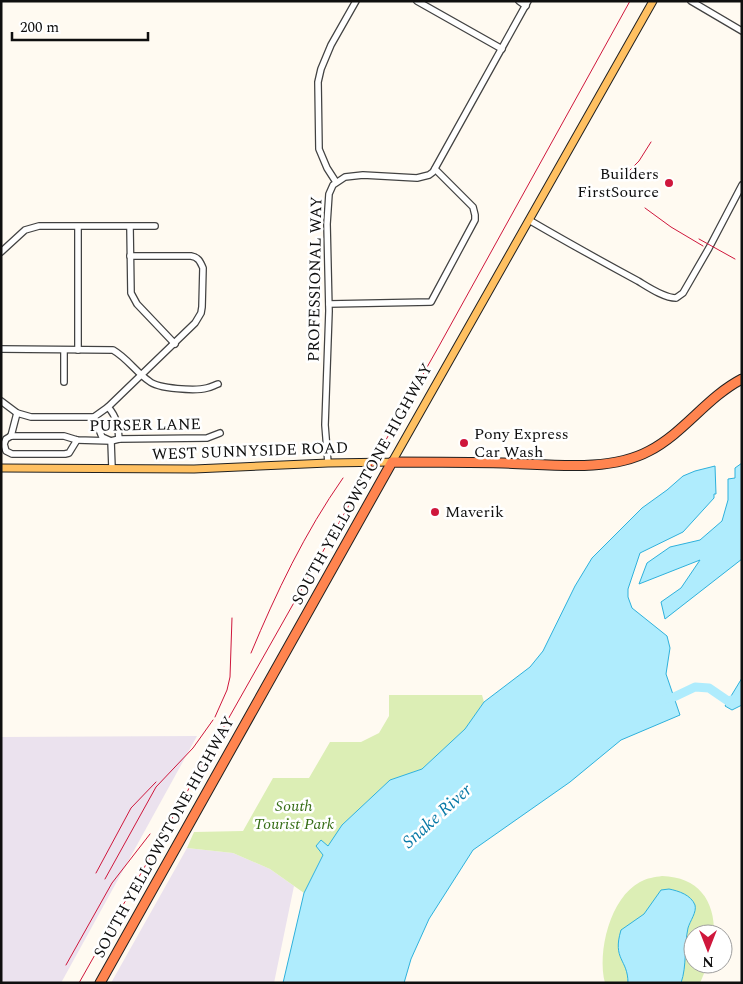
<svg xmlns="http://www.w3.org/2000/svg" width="743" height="984" font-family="Spectral,serif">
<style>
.industrial{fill:#ebe2ee}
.green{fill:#dceeb5}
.water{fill:#afecfd;stroke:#2eb1dc}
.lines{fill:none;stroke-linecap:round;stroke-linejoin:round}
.river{stroke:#afecfd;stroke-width:9}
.minor-casing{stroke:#424242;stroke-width:8}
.major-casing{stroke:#202020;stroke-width:9}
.highway-casing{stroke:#202020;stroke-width:11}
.minor{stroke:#fff;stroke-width:5.5}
.major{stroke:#ffc061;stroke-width:7}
.highway{stroke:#ff844f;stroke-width:9}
.rail{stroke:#cf173c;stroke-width:1}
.poi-dot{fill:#cf173c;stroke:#fff;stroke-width:2}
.labels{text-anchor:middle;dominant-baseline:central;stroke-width:5;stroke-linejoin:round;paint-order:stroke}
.poi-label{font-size:16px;fill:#0f0f0f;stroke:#fff;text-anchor:start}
.street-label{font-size:16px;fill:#0f0f0f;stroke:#fff}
.park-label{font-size:16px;font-style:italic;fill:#376e17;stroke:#fff}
.water-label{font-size:18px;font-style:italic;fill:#097aa7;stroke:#fff}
</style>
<rect width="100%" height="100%" fill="#fffaf1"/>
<g class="industrial">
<path d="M197 736 61 983H1V737Z"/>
<path d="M187 848 233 853 270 869 294 886 274 983H111Z"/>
</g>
<g class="green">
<path d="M389 695H482L484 702 465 729 422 769 390 780 342 825 328 846 321 840 316 846 323 854 304 893 270 869 233 853 187 848 194 832 243 831 273 778H309L330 742H361L379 733 389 716Z"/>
<path d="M662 876C698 877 715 900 714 934H693V964H708L700 983H605C597 952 610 898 640 882 647 878 655 877 662 876Z"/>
</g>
<g class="water">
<path d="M742 463V559L665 619 661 602 681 588 700 560 639 584 647 563 670 547 700 540 722 521 728 500V479L735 478V468Z"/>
<path d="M715 466 716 494H714V498L683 532 640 553 628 589V597L632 608 667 636 670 648 666 674 680 715 621 740 570 782 473 850 429 919 411 959 404 983H283L304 893 323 855 316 846 321 840 328 846 342 825 390 780 422 769 465 729 484 702 530 667 543 651 575 586 592 558 642 508 667 490 683 476 695 471Z"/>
<path d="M742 678V705L732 710 725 706Z"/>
<path d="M669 889C679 891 691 895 695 905 697 912 690 921 688 928 684 946 687 966 681 983H628C628 959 612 960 621 930L644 914 661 890Z"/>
</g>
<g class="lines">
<path class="river" d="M662 700 674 697 695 687 709 688 728 701 741 698 742 694"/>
<defs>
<g id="minor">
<path d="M417 1 502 49"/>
<path d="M519 1 526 6"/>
<path d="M691 1 742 31"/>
<path d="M336 182 327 168 319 149 318 82 321 69 331 45 356 1"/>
<path d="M529 220C565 241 601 261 638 281 648 287 664 298 676 298L683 293 709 248 742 185"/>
<path d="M130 227 131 293 137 304 175 344"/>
<path d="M1 252 25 230 39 226H155"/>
<path d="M329 304 431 302 475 220V215L473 207 435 169"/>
<path d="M1 349 113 350C127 358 136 372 149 381 158 389 196 391 207 388 211 387 215 385 218 384"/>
<path d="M78 350V227"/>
<path d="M64 382V350"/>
<path d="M1 401 17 413 31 417H94L108 407 195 323 201 313 202 307 203 268C200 261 198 257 191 256H130"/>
<path d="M108 407C117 417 118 426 119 439"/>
<path d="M94 417 102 437 111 441 112 468"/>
<path d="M11 436H64L77 440 111 441 119 439 207 438 220 433"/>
<path d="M11 436 6 439 4 444 6 451 12 454H65L69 453 77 440"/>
<path d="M11 436 17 413"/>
<path d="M328 463 325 425 329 311 327 224 329 194 333 185 345 177 363 175 417 178 429 175 433 172 528 1"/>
</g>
<path id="major" d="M1 468 194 469 328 463 392 462 653 1"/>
<path id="highway" d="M100 983 392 462C429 462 466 462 503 463 549 464 608 473 649 451 684 433 707 397 742 379"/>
</defs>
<use href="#minor" class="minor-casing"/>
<use href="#major" class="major-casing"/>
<use href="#highway" class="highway-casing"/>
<use href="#minor" class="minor"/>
<use href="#major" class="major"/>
<use href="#highway" class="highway"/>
<g class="rail">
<path d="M625 175 639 161 651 142"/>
<path d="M582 196 605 192 643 190"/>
<path d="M645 208 671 227 703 246"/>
<path d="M699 239 735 259"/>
<path d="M251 653C276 593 305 532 343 478"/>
<path d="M215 717 227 690 230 677 232 618"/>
<path d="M96 873 131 808 156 782"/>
<path d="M105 879 156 787 193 748 213 720"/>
<path d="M66 965 112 883 150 834"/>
<path d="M79 983 439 346 630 1"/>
</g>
</g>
<g class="poi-dot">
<circle cx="669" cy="183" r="5"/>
<circle cx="464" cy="443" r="5"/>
<circle cx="435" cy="512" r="5"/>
</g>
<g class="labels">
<g class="poi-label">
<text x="659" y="174" text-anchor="end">Builders<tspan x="659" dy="18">FirstSource</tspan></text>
<text x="474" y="434">Pony Express<tspan x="474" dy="18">Car Wash</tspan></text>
<text x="445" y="512">Maverik</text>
</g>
<g class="street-label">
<text transform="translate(315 279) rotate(-89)">PROFESSIONAL WAY</text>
<text transform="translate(145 425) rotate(-1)">PURSER LANE</text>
<text transform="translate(250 451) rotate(-2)">WEST SUNNYSIDE ROAD</text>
<text transform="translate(362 484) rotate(-61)">SOUTH YELLOWSTONE HIGHWAY</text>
<text transform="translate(164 837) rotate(-61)">SOUTH YELLOWSTONE HIGHWAY</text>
</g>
<g class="park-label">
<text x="294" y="806">South<tspan x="294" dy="18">Tourist Park</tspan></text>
</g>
<g class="water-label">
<text transform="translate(437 816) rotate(-42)">Snake River</text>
</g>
</g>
<rect width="743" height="984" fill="none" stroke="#0f0f0f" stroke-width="5"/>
<g transform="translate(708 949) rotate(180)"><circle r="24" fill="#ffffff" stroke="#9f9f9f"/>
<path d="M0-4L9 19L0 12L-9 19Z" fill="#cf173c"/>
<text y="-8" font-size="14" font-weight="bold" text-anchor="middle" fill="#0f0f0f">N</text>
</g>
<path d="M12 32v8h136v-8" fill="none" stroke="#0f0f0f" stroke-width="2.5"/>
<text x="20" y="32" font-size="15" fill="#0f0f0f" stroke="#ffffff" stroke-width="4" paint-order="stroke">200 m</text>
</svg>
